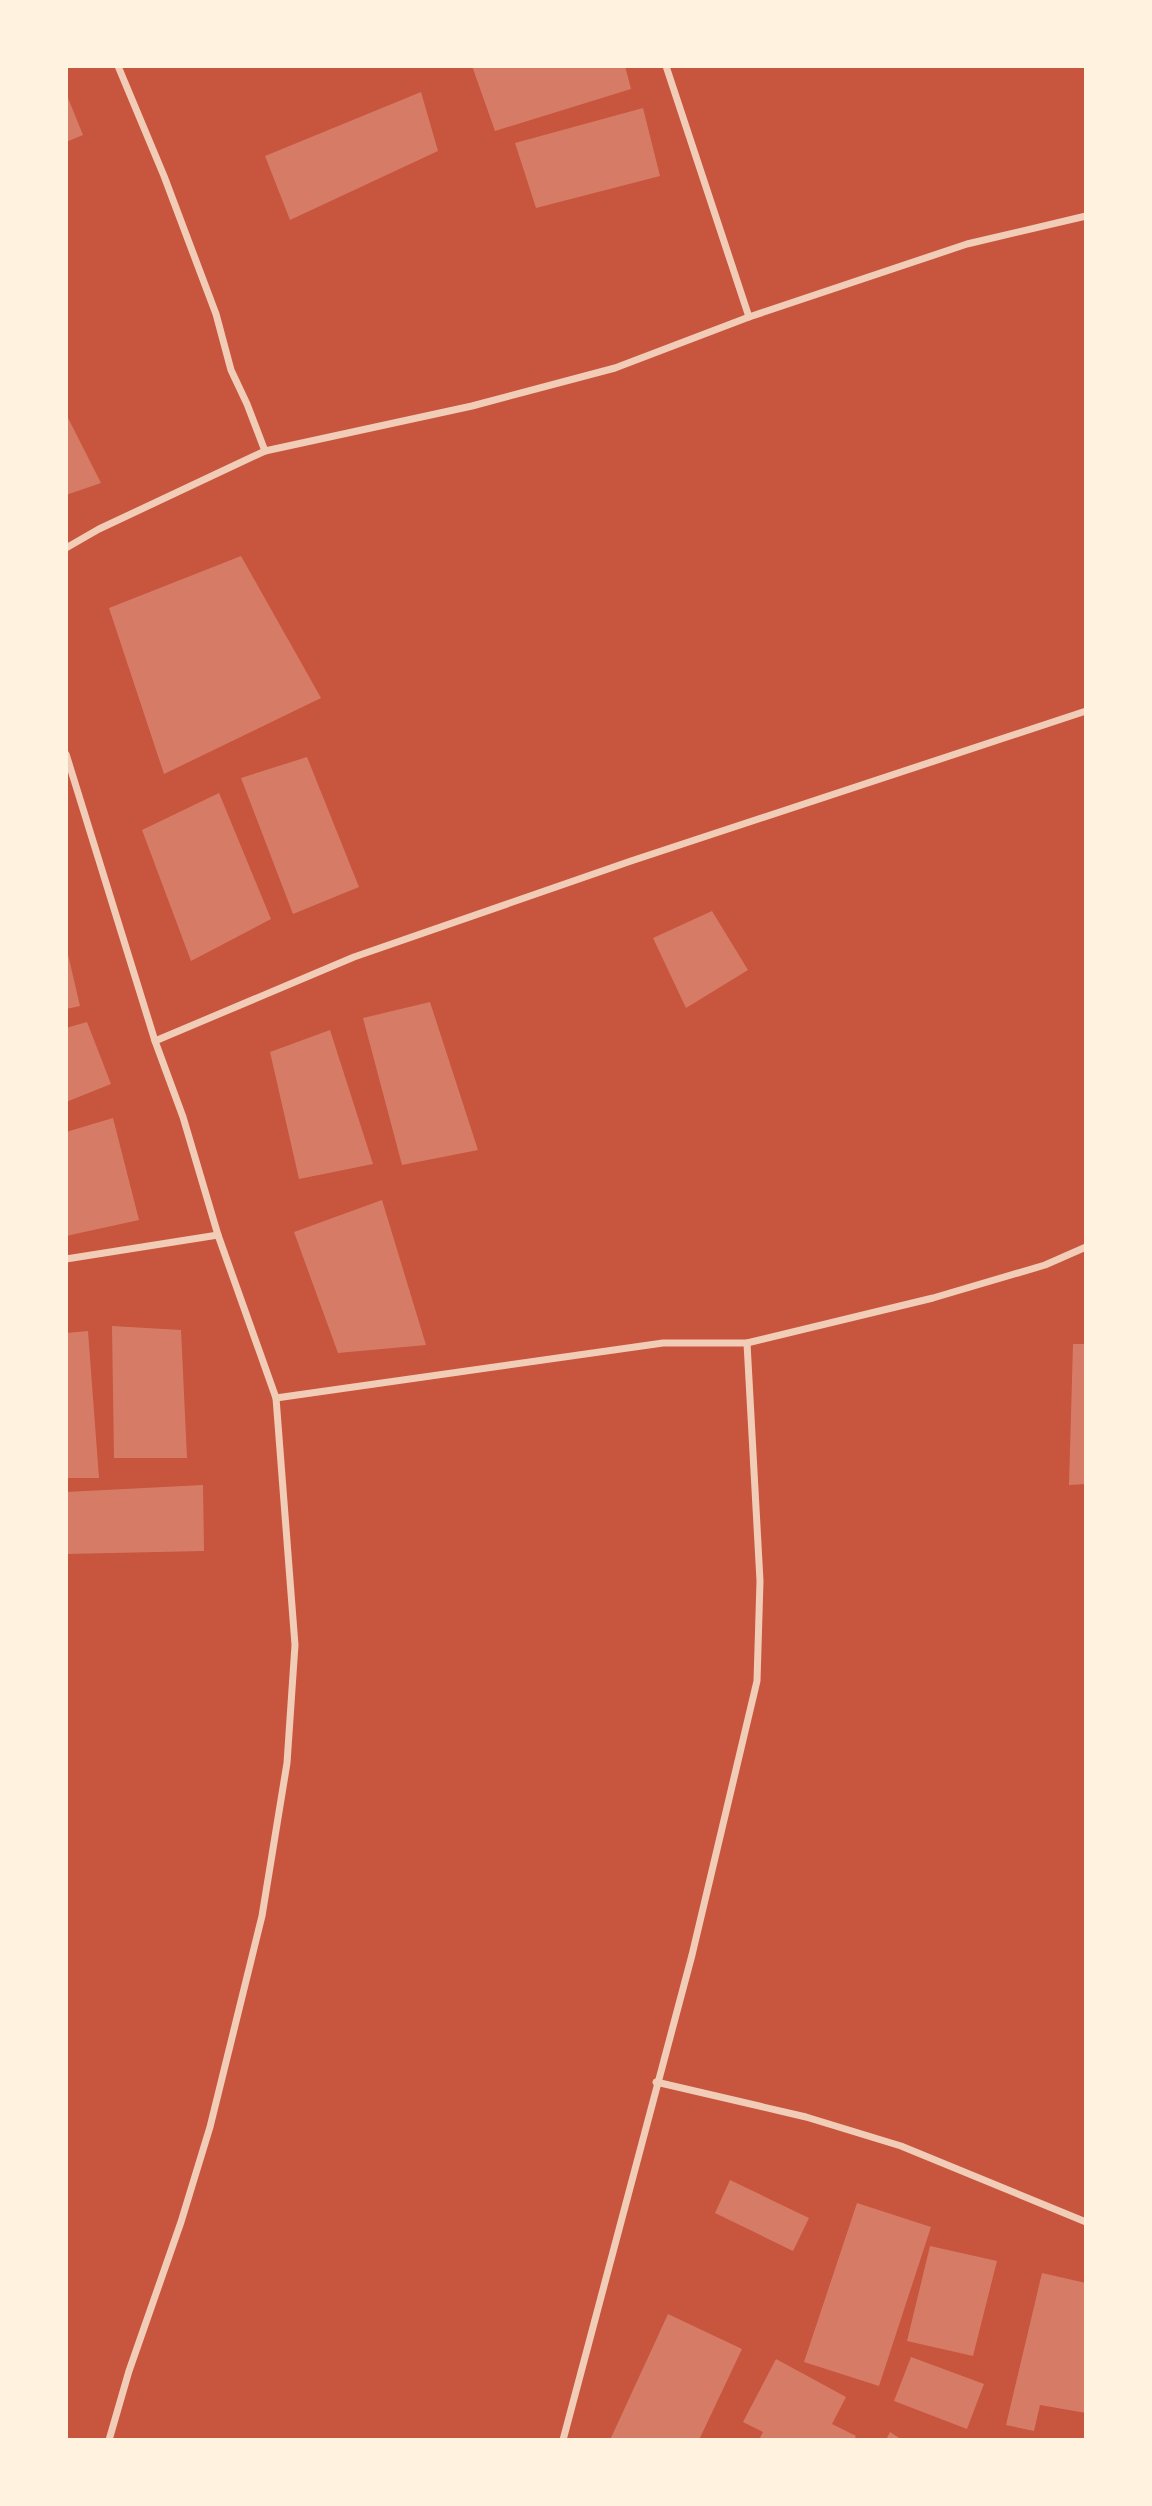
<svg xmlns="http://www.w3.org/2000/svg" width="1152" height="2506" font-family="'Space Grotesk',sans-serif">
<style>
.building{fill:#d67c66}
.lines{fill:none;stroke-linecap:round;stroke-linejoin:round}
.minor{stroke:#f1ccb7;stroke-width:7}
</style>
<rect width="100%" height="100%" fill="#c8553d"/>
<g class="building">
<path d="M472 66H625L631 89 495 131Z"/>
<path d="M421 92 438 151 290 220 265 156Z"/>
<path d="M66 93 83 135 66 142Z"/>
<path d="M643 108 660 176 536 208 515 143Z"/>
<path d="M66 414 101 483 66 495Z"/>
<path d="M241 556 321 698 164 774 109 608Z"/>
<path d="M307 757 359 887 293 914 241 778Z"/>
<path d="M219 793 271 919 191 961 142 830Z"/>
<path d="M712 911 748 970 686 1008 653 938Z"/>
<path d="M66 946 80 1006 66 1009Z"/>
<path d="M430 1002 478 1150 402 1165 363 1018Z"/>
<path d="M87 1022 111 1084 66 1102V1028Z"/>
<path d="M330 1030 373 1164 299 1179 270 1052Z"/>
<path d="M113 1118 139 1220 66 1236V1132Z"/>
<path d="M382 1200 426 1345 338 1353 294 1232Z"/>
<path d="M112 1326 181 1330 187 1458H114Z"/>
<path d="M88 1331 99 1478H66V1333Z"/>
<path d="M1073 1344H1086V1484L1069 1485Z"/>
<path d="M203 1485 204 1551 66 1554V1492Z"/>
<path d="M730 2180 809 2218 793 2251 715 2213Z"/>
<path d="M857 2203 931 2227 879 2386 804 2362Z"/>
<path d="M930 2246 997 2261 973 2356 907 2341Z"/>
<path d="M1042 2273 1086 2283V2413L1040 2405 1034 2431 1006 2425Z"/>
<path d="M668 2314 742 2349 699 2440H610Z"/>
<path d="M911 2357 984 2384 967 2429 894 2401Z"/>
<path d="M776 2359 846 2397 832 2424 856 2436 854 2440H759L763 2432 743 2422Z"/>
<path d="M890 2432 902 2440H886Z"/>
</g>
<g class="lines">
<g class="minor">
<path d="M666 66 749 317"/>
<path d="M265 451 472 406 615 368 749 317 967 244 1086 216"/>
<path d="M66 548 99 529 265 451 247 404 231 370 216 314 164 176 118 66"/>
<path d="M66 754 155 1041 183 1117 218 1235 276 1398 295 1645 287 1763 262 1916 210 2127 181 2222 129 2371 109 2440"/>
<path d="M155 1041 354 957 631 861 1086 711"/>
<path d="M66 1259 218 1235"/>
<path d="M276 1398 663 1343H747L933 1298 1045 1265 1086 1247"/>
<path d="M656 2082 806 2117 901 2146 1086 2222"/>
<path d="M563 2440 692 1955 757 1681 760 1581 747 1343"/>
</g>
</g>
<rect width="1152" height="2506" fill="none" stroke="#fff3e0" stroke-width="136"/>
</svg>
